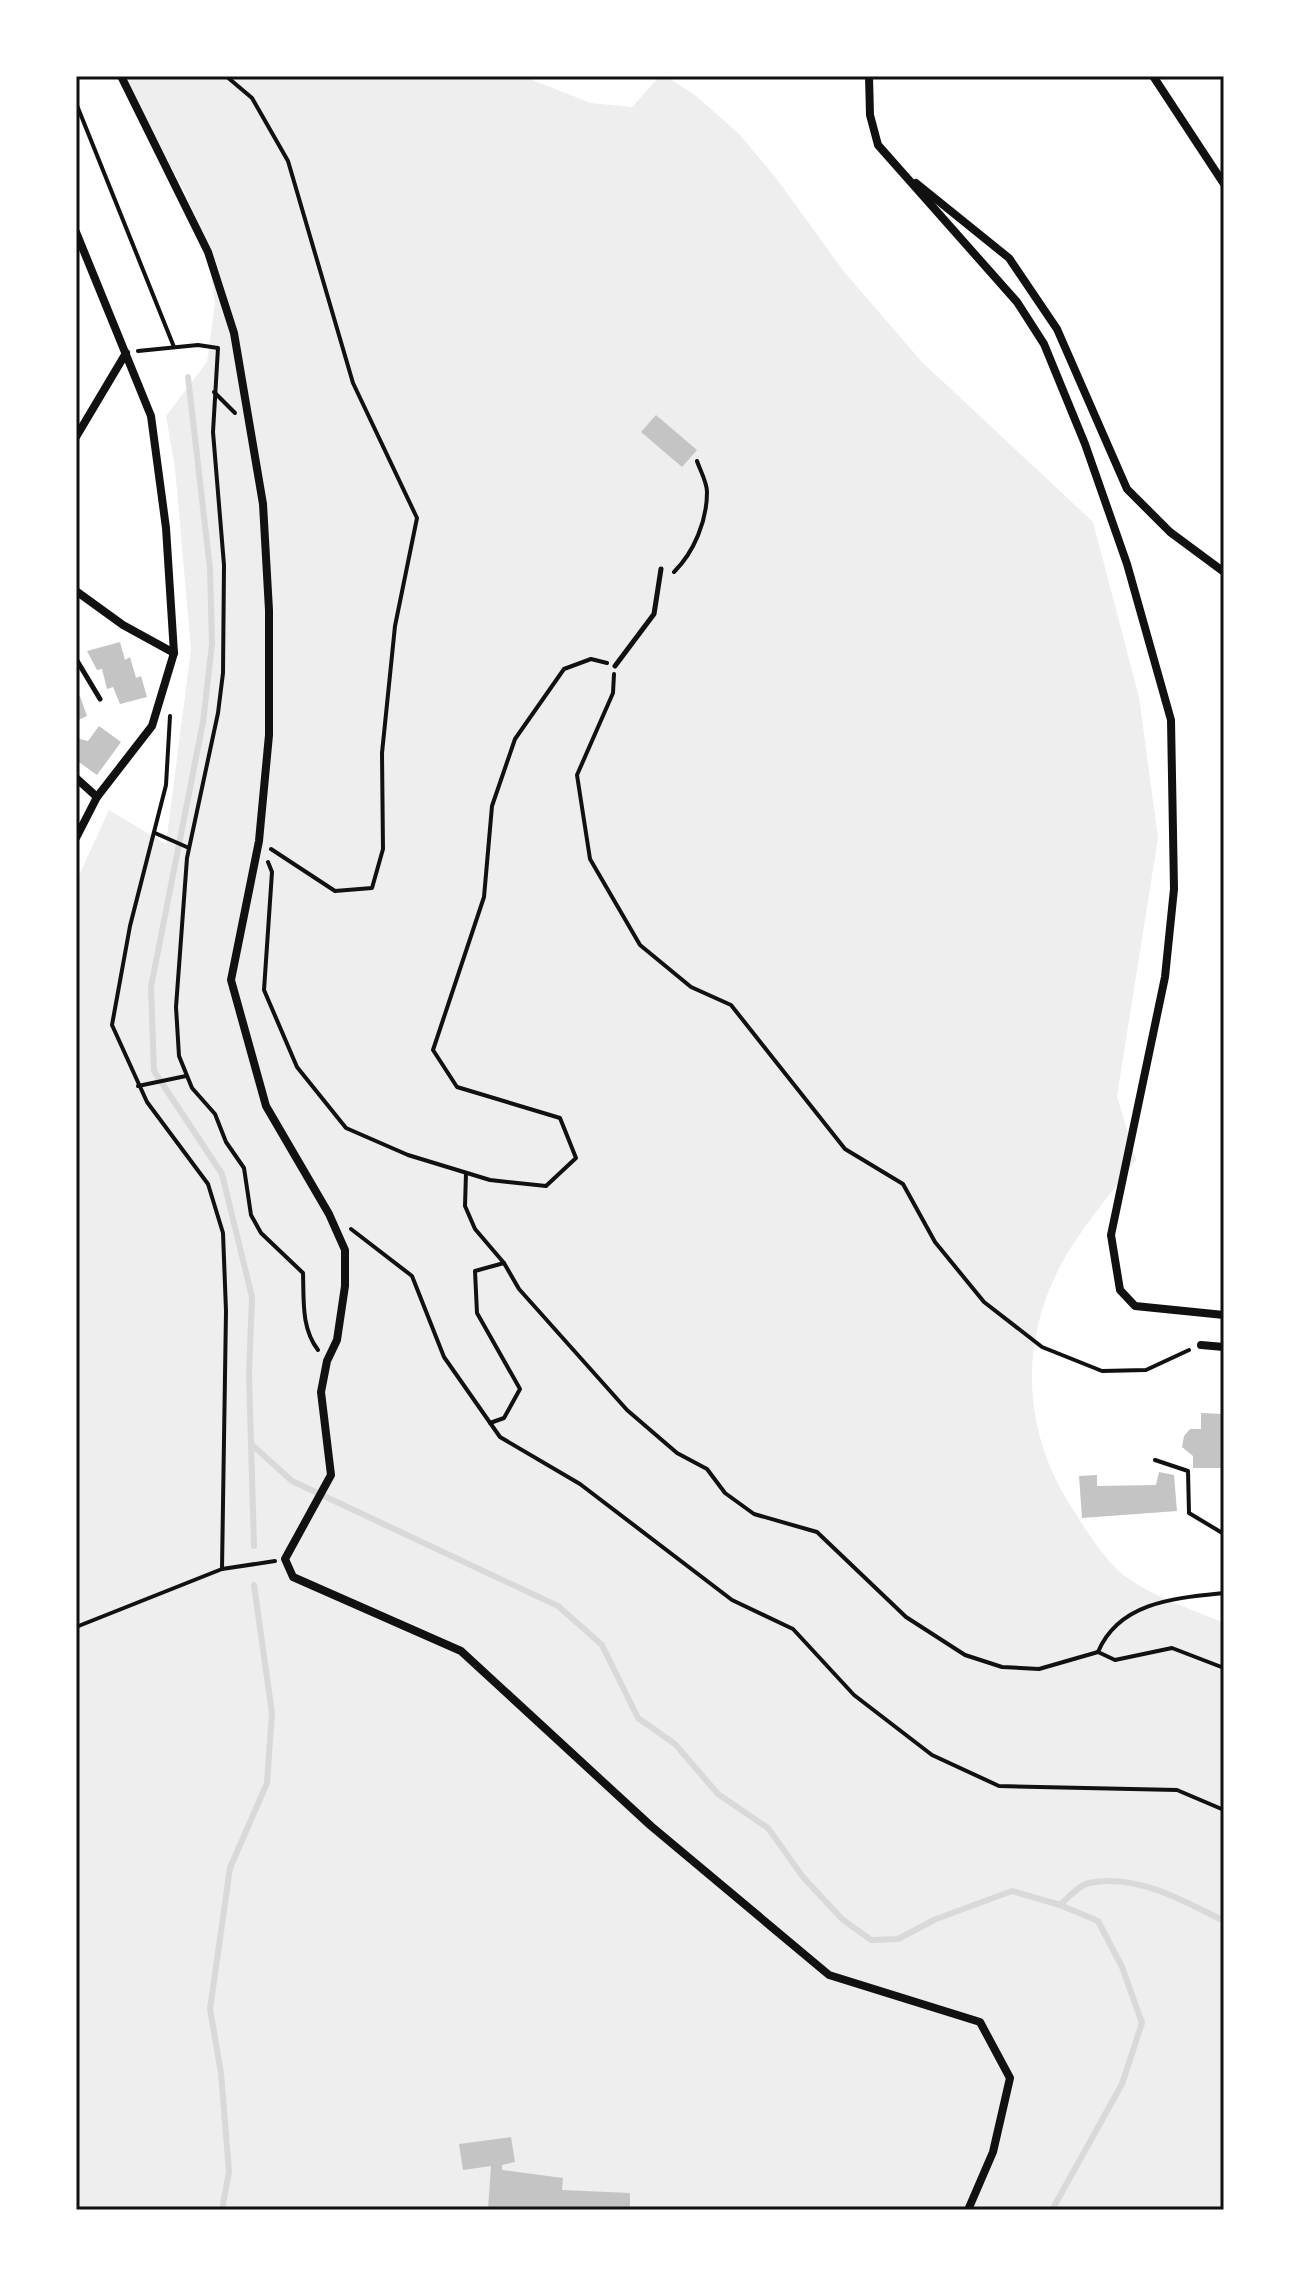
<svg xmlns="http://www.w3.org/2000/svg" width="1300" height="2286" font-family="'Exo 2',sans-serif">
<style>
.green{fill:#eee}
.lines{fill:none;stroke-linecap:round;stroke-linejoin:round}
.stream{stroke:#d9d9d9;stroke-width:6}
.building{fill:#c4c4c4}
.path{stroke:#111;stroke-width:4}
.service{stroke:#111;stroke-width:5}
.minor{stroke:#111;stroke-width:8}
.neatline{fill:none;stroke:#111;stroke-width:3}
</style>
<rect width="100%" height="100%" fill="#fff"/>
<path class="green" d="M122 76H522L591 103 632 107 660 76H665L695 95 739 134 776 178 845 273 922 362 1093 522 1139 697 1158 838 1117 1096 1136 1160C1113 1191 1087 1221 1067 1254 1018 1337 1021 1429 1072 1508 1086 1530 1104 1560 1125 1576 1153 1597 1192 1609 1224 1623V2210H76V882L109 810 166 844 191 649 175 468 166 416 207 362 215 303 207 245 185 192Z"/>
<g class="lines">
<g class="stream">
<path d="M188 377 210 569 212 644 203 722 151 987 154 1071 222 1174 252 1297 249 1374 254 1546"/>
<path d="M251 1444 292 1481 558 1606 602 1645 638 1718 675 1744 718 1794 768 1828 803 1877 842 1919 871 1940 898 1939 936 1919 1012 1891 1060 1905C1068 1898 1079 1885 1089 1883 1135 1873 1185 1901 1224 1921"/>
<path d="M222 2210 229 2172 221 2073 210 2009 230 1868 267 1783 272 1713 254 1585"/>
<path d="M1052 2210 1122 2084 1142 2023 1122 1967 1098 1921 1060 1905"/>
</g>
</g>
<g class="building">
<path d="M656 415 697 450 682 467 641 432Z"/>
<path d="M120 642 125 660 130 657 136 678 141 676 147 697 120 704 113 687 107 689 102 669 97 670 87 651Z"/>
<path d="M80 696 87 716 76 721V699Z"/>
<path d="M99 726 121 742 97 775 76 760V738L88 741Z"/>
<path d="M1201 1413 1223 1414 1224 1468H1193V1456L1182 1447 1184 1436 1190 1429H1201Z"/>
<path d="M1159 1472 1174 1475 1177 1511 1082 1518 1079 1476 1097 1475V1486L1156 1485Z"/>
<path d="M511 2137 515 2162 502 2165V2170L563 2178 562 2190 630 2193V2210H488L491 2166 463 2170 459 2144Z"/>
</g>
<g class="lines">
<g class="path">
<path d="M226 76 252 98 288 161 353 383 417 518 395 626 382 753 383 849 372 888 335 891 271 849"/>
<path d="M76 103 174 347"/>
<path d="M138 351 198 345 218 348 213 432 224 565 223 673 218 713 187 858 176 1007 179 1056 192 1088 215 1114 226 1142 244 1168 251 1215 261 1233 303 1273C304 1300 301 1328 318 1350"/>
<path d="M214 392 235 413"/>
<path d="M674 572C694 552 707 521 707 492 707 482 700 470 697 461"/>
<path d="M614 674 613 693 577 775 590 859 640 945 691 987 731 1005 845 1149 903 1184 935 1242 984 1302 1042 1347 1102 1371 1146 1370 1189 1350"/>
<path d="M170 716 166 785 130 926 112 1025 147 1102 208 1184 223 1233 226 1311 222 1569"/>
<path d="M155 833 189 848"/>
<path d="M268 862 272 872 264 990 297 1067 346 1128 408 1155 490 1180 546 1186 576 1158 560 1118 457 1087 433 1050 484 897 492 806 515 739 564 669 591 659 607 663"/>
<path d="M138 1086 186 1076"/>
<path d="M466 1173 465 1206 475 1229 504 1263 519 1289 627 1410 677 1453 707 1469 725 1493 754 1514 817 1532 906 1617 965 1655 1002 1667 1039 1669 1098 1652"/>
<path d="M351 1229 412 1276 444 1357 500 1437 580 1484 732 1600 793 1629 854 1695 932 1755 999 1786 1177 1790 1224 1810"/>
<path d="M490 1423 504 1418 520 1389 477 1313 475 1271 504 1263"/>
<path d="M1155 1460 1188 1471 1189 1513 1224 1534"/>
<path d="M1224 1593C1175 1598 1119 1602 1098 1652L1115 1660 1172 1648 1224 1668"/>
<path d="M76 1627 222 1569 275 1561"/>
</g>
<g class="service">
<path d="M76 659 100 699"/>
<path d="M615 666 654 614 661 569"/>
</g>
<g class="minor">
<path d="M121 76 208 252 234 333 263 504 269 610V735L259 841 231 980 266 1106 329 1214 345 1250V1286L337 1340 327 1361 321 1392 331 1475 285 1559 293 1577 461 1651 651 1826 829 1975 980 2022 1010 2078 993 2152 968 2210"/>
<path d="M869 76 870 115 878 145 1017 302 1044 344 1085 444 1127 564 1171 720 1174 889 1165 977 1111 1235 1120 1290 1135 1306 1224 1315"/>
<path d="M1153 76 1224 184"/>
<path d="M916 183 1009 258 1057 329 1127 489 1170 532 1224 572"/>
<path d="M76 232 151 416 166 528 174 653 152 726 97 797 76 838"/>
<path d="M76 437 126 353"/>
<path d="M76 591 123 625 174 653"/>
<path d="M76 778 97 797"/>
<path d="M1201 1345 1224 1347"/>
</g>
</g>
<rect width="1300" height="2286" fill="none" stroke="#ffffff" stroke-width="156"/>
<rect x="78" y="78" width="1144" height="2130" class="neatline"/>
</svg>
